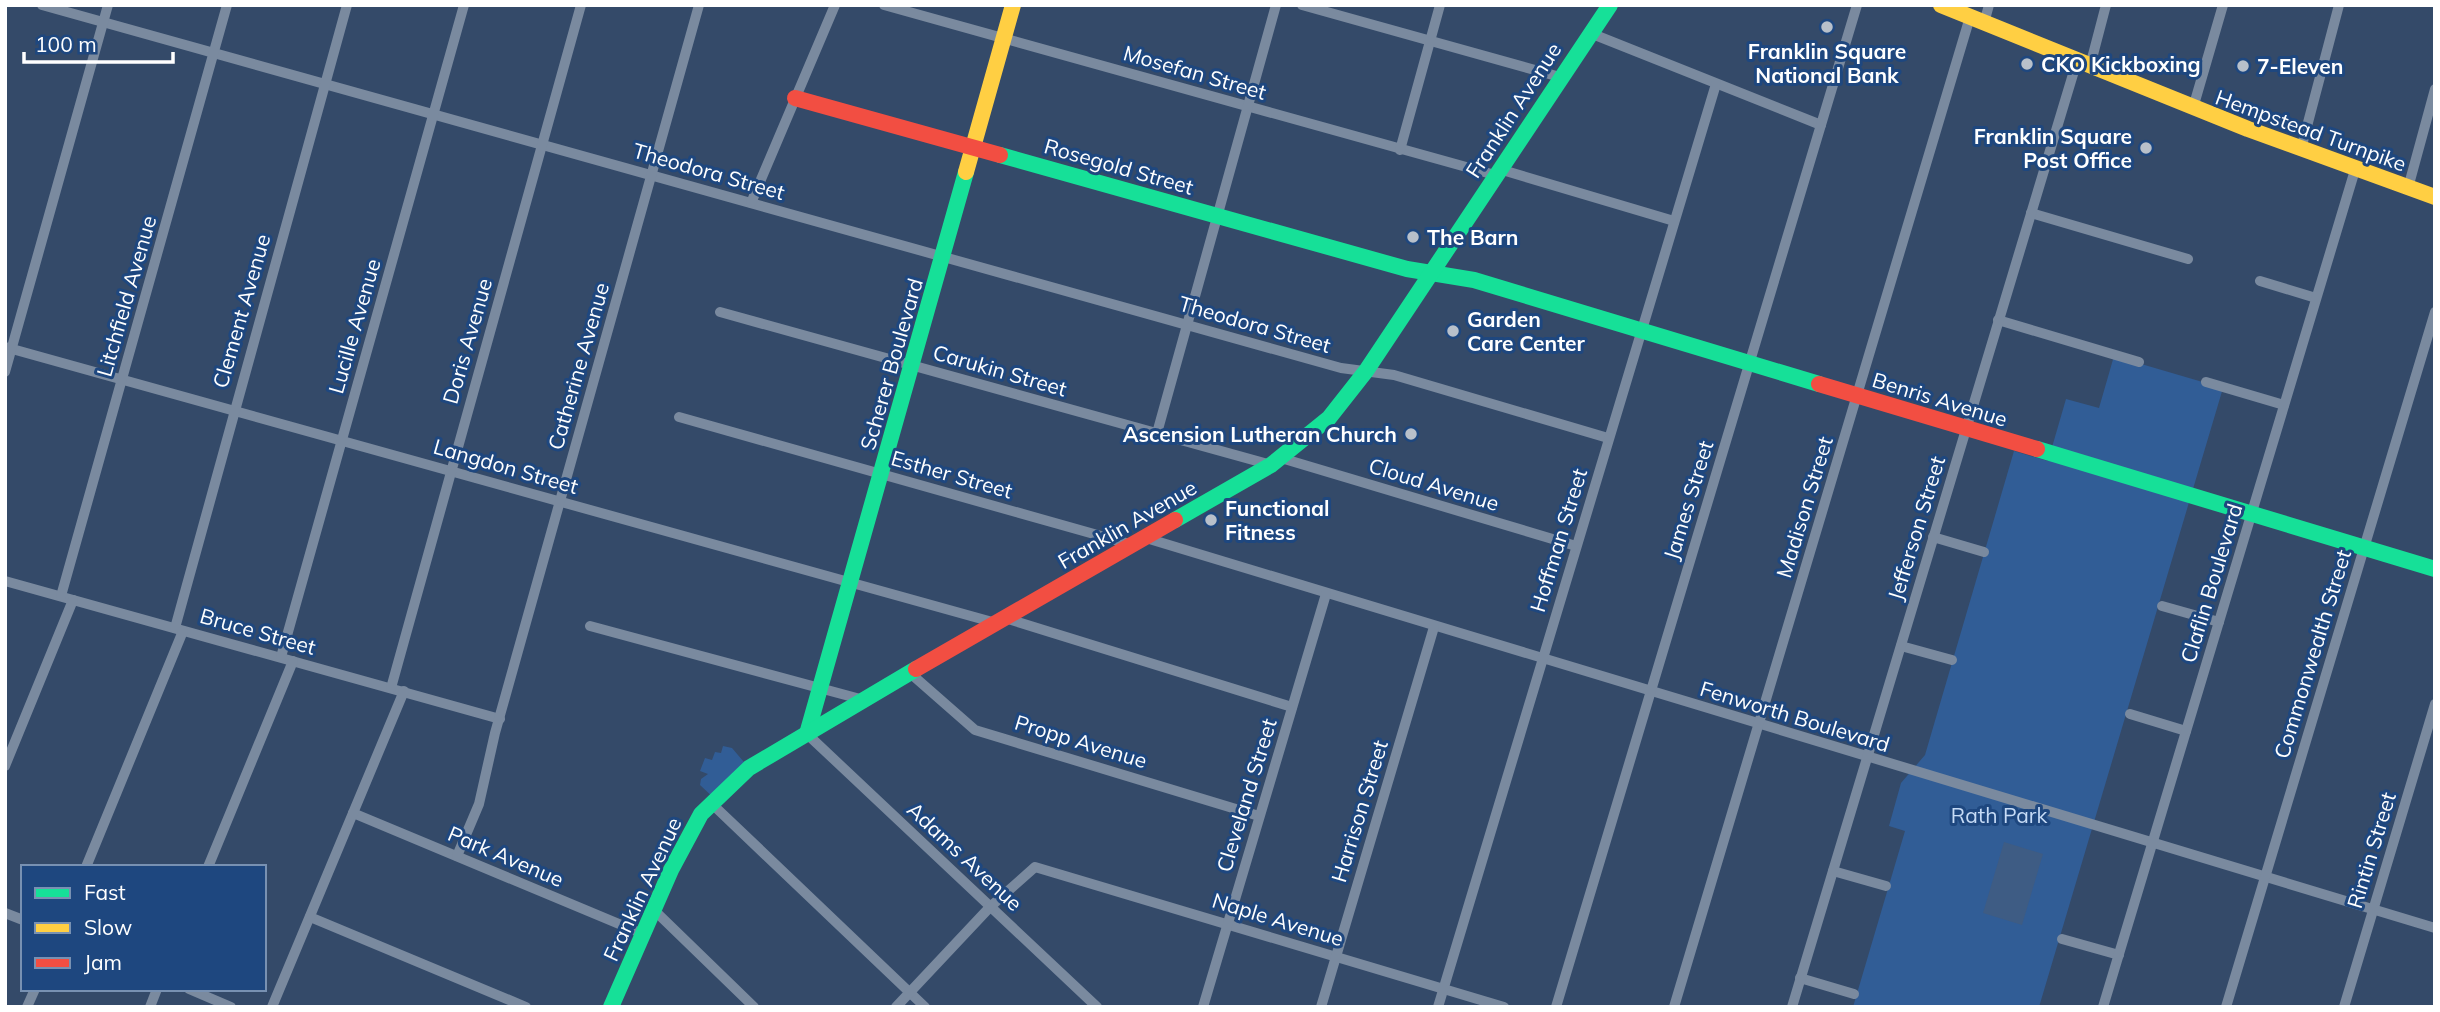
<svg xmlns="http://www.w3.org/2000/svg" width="2440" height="1012" font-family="Mulish,sans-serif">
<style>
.green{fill:#315d96}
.water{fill:#3e5c84}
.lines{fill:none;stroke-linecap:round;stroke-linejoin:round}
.street{stroke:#7a8a9f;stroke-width:10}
.fast{stroke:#16e098;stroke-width:16}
.slow{stroke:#ffcf43;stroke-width:16}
.jam{stroke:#f24e42;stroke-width:16}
.poi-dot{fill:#b8c0ca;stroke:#1e477f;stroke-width:2.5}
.labels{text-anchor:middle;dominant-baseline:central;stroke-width:6;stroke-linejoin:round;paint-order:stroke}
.poi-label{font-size:21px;font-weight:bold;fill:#fff;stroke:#1e477f;text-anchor:start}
.street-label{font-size:21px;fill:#fff;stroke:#1e477f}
.park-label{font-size:21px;fill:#c6dbf6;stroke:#1e477f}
</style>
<rect width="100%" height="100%" fill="#344a69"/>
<g class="green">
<path d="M2114 356 2223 388 2039 1007H1853L1905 831 1889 826 1901 783 1925 755 2014 451 2048 461 2066 399 2099 408Z"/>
<path d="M723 746 732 748 749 768 715 799 700 785 701 779 708 774 700 771 705 758 712 760 715 752 721 753Z"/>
</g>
<path class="water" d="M2004 842 2043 854 2022 925 1983 913Z"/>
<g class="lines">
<g class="street">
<path d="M42 5 1341 368 1394 375 1608 438"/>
<path d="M884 5 1495 175"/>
<path d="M1302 5 1560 77"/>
<path d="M1984 23 1989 5"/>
<path d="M1590 33 1821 125"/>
<path d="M2090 66 2106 5"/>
<path d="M2193 108 2223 5"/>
<path d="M2301 149 2339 5"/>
<path d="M1400 150 1440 5"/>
<path d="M1499 169 1674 221"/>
<path d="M2408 188 2435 89"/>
<path d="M751 203 835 5"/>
<path d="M2031 213 2188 259"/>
<path d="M2260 281 2316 298"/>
<path d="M720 312 1271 465"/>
<path d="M1998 320 2139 362"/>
<path d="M5 347 996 623"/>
<path d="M5 372 108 5"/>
<path d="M2206 382 2284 405"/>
<path d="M679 417 1133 545"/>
<path d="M1157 433 1276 5"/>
<path d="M1281 458 1576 546"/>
<path d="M1933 537 1984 552"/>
<path d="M1146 538 2435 928"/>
<path d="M5 581 500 719"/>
<path d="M61 596 227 5"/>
<path d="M2162 606 2219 622"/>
<path d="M1005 618 1292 707"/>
<path d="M590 626 864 700"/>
<path d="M175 628 347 5"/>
<path d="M1901 646 1952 660"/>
<path d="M281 657 464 5"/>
<path d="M910 673 975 730 1259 816"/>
<path d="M391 688 581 5"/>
<path d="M2130 714 2186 731"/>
<path d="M807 734 1097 1007"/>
<path d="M5 766 73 600"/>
<path d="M711 803 925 1007"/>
<path d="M353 813 643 934"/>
<path d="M457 856 479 804 495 733 699 5"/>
<path d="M86 867 183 631"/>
<path d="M208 867 293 661"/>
<path d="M1833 871 1886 886"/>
<path d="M654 910 754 1007"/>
<path d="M5 913 23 920"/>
<path d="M310 917 526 1007"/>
<path d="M2062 939 2119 955"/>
<path d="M1800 978 1854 994"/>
<path d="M189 989 231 1007"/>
<path d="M27 1007 35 989"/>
<path d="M150 1007 157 989"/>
<path d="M272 1007 404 691"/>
<path d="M896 1007 990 907 1035 867 1504 1007"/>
<path d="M1203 1007 1326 594"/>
<path d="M1321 1007 1434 627"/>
<path d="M1438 1007 1716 84"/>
<path d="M1556 1007 1857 5"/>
<path d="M1674 1007 1970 17"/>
<path d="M1792 1007 2077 61"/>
<path d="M2103 1007 2355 170"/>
<path d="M2226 1007 2435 312"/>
<path d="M2344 1007 2435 704"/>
</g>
<g class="fast">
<path d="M1000 155 1407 269 1474 280 1819 384"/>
<path d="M2037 449 2435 569"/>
<path d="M1175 520 1271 465 1329 418 1366 371 1610 5"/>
<path d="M807 734 966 172"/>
<path d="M611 1007 671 870 701 814 749 768 916 669"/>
</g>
<g class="slow">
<path d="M1941 5 2248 129 2435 197"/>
<path d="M966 172 1013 5"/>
</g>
<g class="jam">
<path d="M795 98 1000 155"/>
<path d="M1819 384 2037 449"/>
<path d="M916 669 1175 520"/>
</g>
</g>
<g class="poi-dot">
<circle cx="1827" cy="27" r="7"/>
<circle cx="2027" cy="64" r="7"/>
<circle cx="2243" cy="66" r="7"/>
<circle cx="2146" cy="148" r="7"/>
<circle cx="1413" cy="237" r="7"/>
<circle cx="1453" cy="331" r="7"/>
<circle cx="1411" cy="434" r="7"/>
<circle cx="1211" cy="520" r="7"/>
</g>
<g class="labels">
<g class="poi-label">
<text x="1827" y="51" text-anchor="middle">Franklin Square<tspan x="1827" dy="24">National Bank</tspan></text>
<text x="2041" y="64">CKO Kickboxing</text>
<text x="2257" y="66">7-Eleven</text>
<text x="2132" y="136" text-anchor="end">Franklin Square<tspan x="2132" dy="24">Post Office</tspan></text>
<text x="1427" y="237">The Barn</text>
<text x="1467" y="319">Garden<tspan x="1467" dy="24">Care Center</tspan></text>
<text x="1397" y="434" text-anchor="end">Ascension Lutheran Church</text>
<text x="1225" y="508">Functional<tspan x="1225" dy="24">Fitness</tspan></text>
</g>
<g class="street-label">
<text transform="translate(1195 72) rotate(16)">Mosefan Street</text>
<text transform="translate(1513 110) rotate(-57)">Franklin Avenue</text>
<text transform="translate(2311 130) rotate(20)">Hempstead Turnpike</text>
<text transform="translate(1119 166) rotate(16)">Rosegold Street</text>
<text transform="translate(709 171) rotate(16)">Theodora Street</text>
<text transform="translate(126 296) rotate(-74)">Litchfield Avenue</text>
<text transform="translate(241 311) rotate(-74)">Clement Avenue</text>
<text transform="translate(1255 324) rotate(16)">Theodora Street</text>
<text transform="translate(354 326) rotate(-74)">Lucille Avenue</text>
<text transform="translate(467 341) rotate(-74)">Doris Avenue</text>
<text transform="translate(891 364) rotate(-74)">Scherer Boulevard</text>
<text transform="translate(578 366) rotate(-74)">Catherine Avenue</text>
<text transform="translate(1000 370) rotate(16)">Carukin Street</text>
<text transform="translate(1940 399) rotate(17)">Benris Avenue</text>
<text transform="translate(506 466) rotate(16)">Langdon Street</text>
<text transform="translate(952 474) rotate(16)">Esther Street</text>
<text transform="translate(1434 484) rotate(17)">Cloud Avenue</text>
<text transform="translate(1688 500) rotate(-73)">James Street</text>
<text transform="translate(1804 507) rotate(-73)">Madison Street</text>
<text transform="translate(1127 524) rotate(-30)">Franklin Avenue</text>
<text transform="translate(1916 528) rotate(-73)">Jefferson Street</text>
<text transform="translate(1558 540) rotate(-73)">Hoffman Street</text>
<text transform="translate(2211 583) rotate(-73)">Claflin Boulevard</text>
<text transform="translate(258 631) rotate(16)">Bruce Street</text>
<text transform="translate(2312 654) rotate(-73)">Commonwealth Street</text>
<text transform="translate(1795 716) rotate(17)">Fenworth Boulevard</text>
<text transform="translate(1081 741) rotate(17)">Propp Avenue</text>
<text transform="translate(1246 795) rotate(-73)">Cleveland Street</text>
<text transform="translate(1359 811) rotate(-73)">Harrison Street</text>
<text transform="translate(2371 850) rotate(-73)">Rintin Street</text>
<text transform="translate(506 856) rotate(23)">Park Avenue</text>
<text transform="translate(965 856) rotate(43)">Adams Avenue</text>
<text transform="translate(642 889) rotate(-65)">Franklin Avenue</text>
<text transform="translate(1278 919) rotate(17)">Naple Avenue</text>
</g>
<g class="park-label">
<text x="1999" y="815">Rath Park</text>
</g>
</g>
<rect width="2440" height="1012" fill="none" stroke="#ffffff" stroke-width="14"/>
<rect x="21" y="865" width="245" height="126" fill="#1e477f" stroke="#7891b2" stroke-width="2"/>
<rect x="35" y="888" width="35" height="10" fill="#16e098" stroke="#7891b2" stroke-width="2"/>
<text x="84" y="900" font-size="21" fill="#ffffff">Fast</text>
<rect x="35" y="923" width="35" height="10" fill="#ffcf43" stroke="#7891b2" stroke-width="2"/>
<text x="84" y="935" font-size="21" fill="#ffffff">Slow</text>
<rect x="35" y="958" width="35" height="10" fill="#f24e42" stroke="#7891b2" stroke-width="2"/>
<text x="84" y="970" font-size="21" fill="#ffffff">Jam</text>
<path d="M24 52v10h149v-10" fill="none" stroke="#ffffff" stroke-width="3.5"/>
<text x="35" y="52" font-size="21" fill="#ffffff" stroke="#1e477f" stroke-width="5" paint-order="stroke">100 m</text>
</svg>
